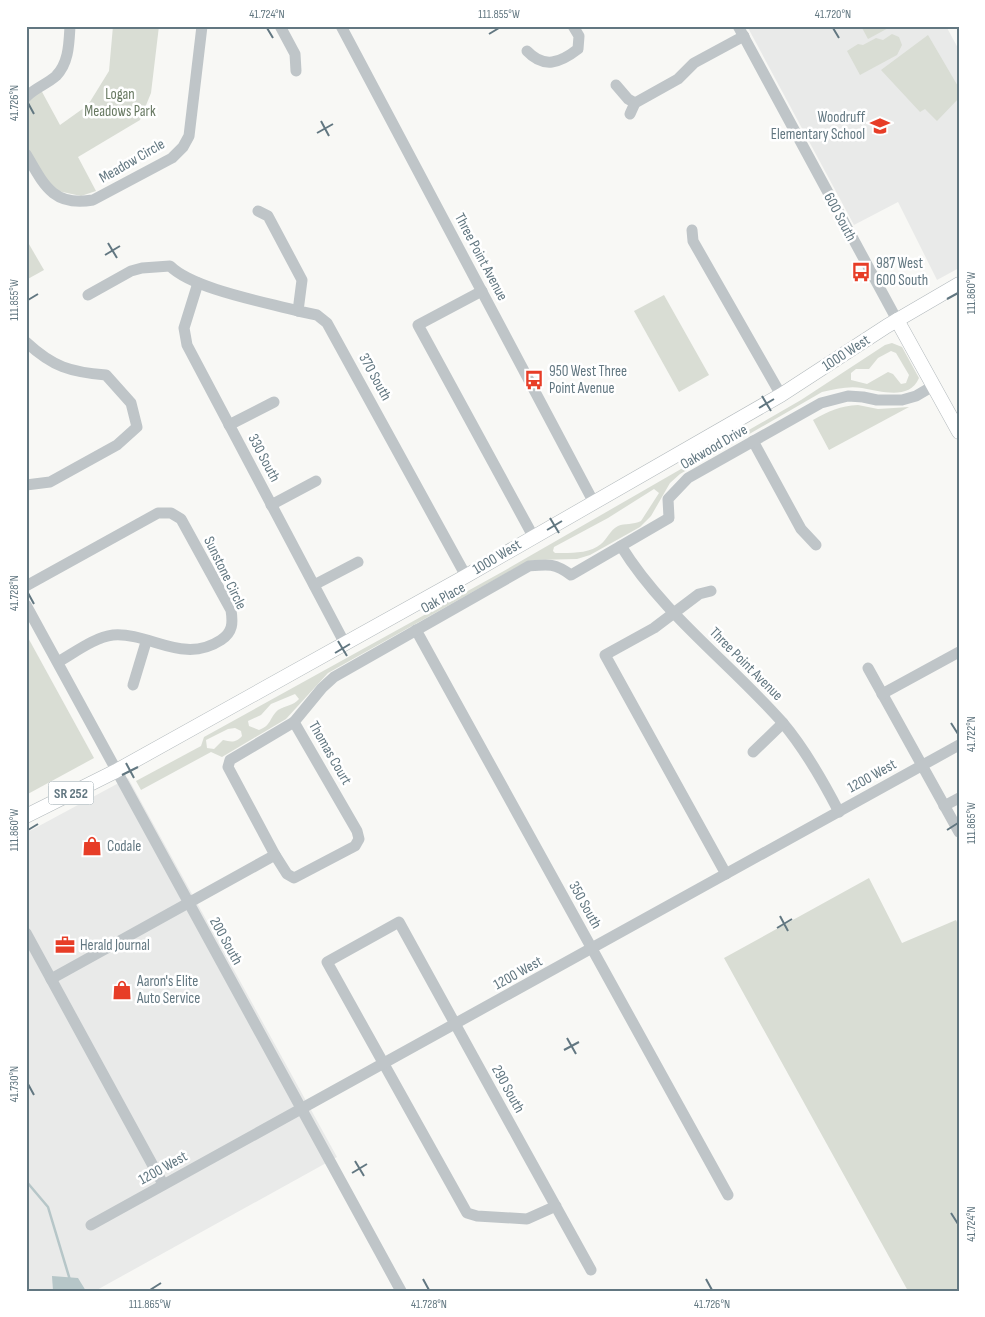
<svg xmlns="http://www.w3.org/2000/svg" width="985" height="1317" font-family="'Sofia Sans Condensed',sans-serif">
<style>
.built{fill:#e9eae9}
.green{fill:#d9ddd4;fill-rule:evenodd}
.water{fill:#b6c6c8}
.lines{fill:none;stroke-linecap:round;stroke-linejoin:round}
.stream{stroke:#b6c6c8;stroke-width:2.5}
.major-casing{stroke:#b2b9bc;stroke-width:15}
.minor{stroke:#bfc5c8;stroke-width:11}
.major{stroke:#fff;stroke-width:14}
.ticks{fill:none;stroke:#627781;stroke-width:2}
.labels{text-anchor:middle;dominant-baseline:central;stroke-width:5;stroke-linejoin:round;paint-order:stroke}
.shield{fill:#fff;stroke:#91a0a7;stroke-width:1}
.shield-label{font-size:14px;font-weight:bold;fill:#627781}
.park-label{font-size:15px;fill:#687962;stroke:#fff}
.poi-label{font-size:15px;fill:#627781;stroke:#fff;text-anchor:start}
.street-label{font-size:15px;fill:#627781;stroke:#fff}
.neatline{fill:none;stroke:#627781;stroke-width:2}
.ticks-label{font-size:12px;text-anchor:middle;fill:#627781}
</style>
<rect width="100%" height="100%" fill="#f8f8f5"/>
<g class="built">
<path d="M747 26H946L959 50V268L937 280 898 202 854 225Z"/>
<path d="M128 778 337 1157 95 1291H26V833Z"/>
</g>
<g class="green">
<path d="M113 26H159L151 93 140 120 78 157 96 191 81 196 58 191 47 182 26 144V106L31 98 41 90 60 125 88 105 109 71Z"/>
<path d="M861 26H892L868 39Z"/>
<path d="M892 34 899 37 902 45 897 55 860 75 847 51 858 44 863 45 876 38 883 40Z"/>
<path d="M928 35 959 88V98L937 121 925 109 920 112 881 70Z"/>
<path d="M26 239 44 270 26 280Z"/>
<path d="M664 295 709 375 679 392 634 311Z"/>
<path d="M892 343 902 347 919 378C909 401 881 391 862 388 848 386 836 389 822 392L680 474 670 483 651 516 640 527 590 555 577 559 534 560 519 566 328 673 286 719 222 757 211 752 141 790 136 781 201 746 204 737 502 572 801 400 885 345ZM891 351 896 353 909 375 906 383 901 384 893 374 888 372 867 384 851 380V373L856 369H869L878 358ZM654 489 659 493 641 521C633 525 625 523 618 526 610 530 607 539 601 544 589 554 570 553 555 553L553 551 554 547 608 518ZM295 694 299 699C293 706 286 705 278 710 269 718 272 725 259 730L249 726 248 721 261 715 271 704ZM235 728 241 731 242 736C236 743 231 742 223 740L214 749 207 748 206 740 228 729Z"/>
<path d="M858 405 878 409 909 407 829 450 813 420C829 411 840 406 858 405Z"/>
<path d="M26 634 94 758 26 795Z"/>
<path d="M869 878 902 943 956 920 959 926V1291H908L724 958Z"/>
</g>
<path class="water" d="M52 1276 78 1278 86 1291H53Z"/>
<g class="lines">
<path class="stream" d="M26 1181 48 1207 70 1280"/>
<defs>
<g id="major">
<path d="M897 320 959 432"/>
<path d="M26 816 116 771 466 576 781 395 887 326 959 284"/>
</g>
</defs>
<use href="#major" class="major-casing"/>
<g class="minor">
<path d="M280 26 295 54 296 71"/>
<path d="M341 26 593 501"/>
<path d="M738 26 897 320"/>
<path d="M527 51C544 69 560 63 578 49L579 36 573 26"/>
<path d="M616 85 628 99 635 103"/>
<path d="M26 97C35 88 47 84 56 76 69 63 69 43 70 26"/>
<path d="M630 114 635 103 678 79 694 63 744 36"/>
<path d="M26 154C44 185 53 207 93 200L172 158 183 147 189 136 202 26"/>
<path d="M258 211 268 216 302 280 298 311 317 315 327 323 466 576"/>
<path d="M692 230 693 241 781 395"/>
<path d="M198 283 184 328 187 345 344 642"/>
<path d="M482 291 418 325 533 536"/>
<path d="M88 295 131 271 142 268 170 266C193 289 265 302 298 311"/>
<path d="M26 342C53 367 70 372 106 375L131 403 137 427 117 445 50 482 26 485"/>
<path d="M229 425 274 402"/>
<path d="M753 441 801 529 816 545"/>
<path d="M271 505 316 481"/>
<path d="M621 546C663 614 730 663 782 722 805 749 823 781 839 812"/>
<path d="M314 585 358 562"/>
<path d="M26 586 158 513H171L181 519 231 610C233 623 233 632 221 640 183 665 150 632 113 635 95 637 74 653 58 662"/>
<path d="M711 591 699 594 654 628 605 655 726 874"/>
<path d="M26 605 401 1291"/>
<path d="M416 630 728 1195"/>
<path d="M868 668 959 832"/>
<path d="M133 685 146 642"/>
<path d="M882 694 959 652"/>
<path d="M294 722 322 688 334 677 529 566C548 564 555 563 571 575L669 518 668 499 688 478 821 403 848 396 863 397 877 400H902L916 396 933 386"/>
<path d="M294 722 357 831 359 839 355 846 294 878 287 874 275 855 228 767 230 760Z"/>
<path d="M753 752 783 723"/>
<path d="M944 806 959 798"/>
<path d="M26 933 163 1184"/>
<path d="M51 979 275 855"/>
<path d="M556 1206 527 1219 477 1216 467 1213 327 962 399 922C462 1038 527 1154 591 1270"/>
<path d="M91 1225 959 745"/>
</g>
<use href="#major" class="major"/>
</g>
<path class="ticks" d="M267 28 273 38M833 28 839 38M489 34 499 28M28 103 34 114M321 121 329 136M317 133 333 124M108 243 117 258M105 255 120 246M947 299 958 293M28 300 38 294M762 396 771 411M759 408 774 399M550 518 559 533M547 530 562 521M28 593 34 604M338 641 347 656M335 653 350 644M951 723 958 734M126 763 134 778M122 775 138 767M28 830 38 824M947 830 958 823M780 916 788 931M777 928 792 919M567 1038 576 1054M564 1050 579 1042M28 1084 34 1095M355 1161 364 1176M352 1173 367 1164M951 1213 958 1224M423 1279 429 1290M706 1279 712 1290M150 1290 161 1283"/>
<defs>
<symbol id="school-bare" viewBox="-9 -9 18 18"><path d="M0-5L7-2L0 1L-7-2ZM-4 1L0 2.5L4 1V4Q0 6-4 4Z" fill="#e73d27" stroke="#fff" stroke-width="2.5" paint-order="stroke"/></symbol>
<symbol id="bus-bare" viewBox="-9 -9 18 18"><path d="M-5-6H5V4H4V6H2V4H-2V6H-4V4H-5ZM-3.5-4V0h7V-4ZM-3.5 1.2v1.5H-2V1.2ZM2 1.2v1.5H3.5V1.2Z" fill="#e73d27" stroke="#fff" stroke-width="2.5" paint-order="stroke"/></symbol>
<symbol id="shop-bare" viewBox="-9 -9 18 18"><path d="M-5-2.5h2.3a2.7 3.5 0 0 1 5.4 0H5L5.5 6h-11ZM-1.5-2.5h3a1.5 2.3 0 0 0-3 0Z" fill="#e73d27" stroke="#fff" stroke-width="2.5" paint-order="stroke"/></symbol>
<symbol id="office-bare" viewBox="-9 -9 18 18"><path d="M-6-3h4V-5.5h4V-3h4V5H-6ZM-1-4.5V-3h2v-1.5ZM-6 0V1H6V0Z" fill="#e73d27" stroke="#fff" stroke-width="2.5" paint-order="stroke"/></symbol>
</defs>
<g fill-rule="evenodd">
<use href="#school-bare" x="866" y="112" width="28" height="28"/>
<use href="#bus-bare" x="847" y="258" width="28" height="28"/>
<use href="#bus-bare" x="520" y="366" width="28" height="28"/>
<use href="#shop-bare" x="78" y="832" width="28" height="28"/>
<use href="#office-bare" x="51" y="931" width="28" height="28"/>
<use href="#shop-bare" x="108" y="976" width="28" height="28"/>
</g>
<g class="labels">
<rect class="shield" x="48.5" y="781.5" width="45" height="23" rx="4"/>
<g class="shield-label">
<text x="71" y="793">SR 252</text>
</g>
<g class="park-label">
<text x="120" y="94">Logan<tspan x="120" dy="17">Meadows Park</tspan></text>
</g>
<g class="poi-label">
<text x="865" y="117" text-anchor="end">Woodruff<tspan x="865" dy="17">Elementary School</tspan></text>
<text x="876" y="263">987 West<tspan x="876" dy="17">600 South</tspan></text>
<text x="549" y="371">950 West Three<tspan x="549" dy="17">Point Avenue</tspan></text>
<text x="107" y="846">Codale</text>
<text x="80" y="945">Herald Journal</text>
<text x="137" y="981">Aaron's Elite<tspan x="137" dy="17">Auto Service</tspan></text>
</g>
<g class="street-label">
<text transform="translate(132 161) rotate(-30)">Meadow Circle</text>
<text transform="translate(840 217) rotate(62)">600 South</text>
<text transform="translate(481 257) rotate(62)">Three Point Avenue</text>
<text transform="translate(846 353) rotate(-33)">1000 West</text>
<text transform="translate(375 377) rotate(61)">370 South</text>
<text transform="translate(714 447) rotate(-30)">Oakwood Drive</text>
<text transform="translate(264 458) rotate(62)">330 South</text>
<text transform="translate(497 557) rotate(-31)">1000 West</text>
<text transform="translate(225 573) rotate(64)">Sunstone Circle</text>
<text transform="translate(443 598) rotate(-29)">Oak Place</text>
<text transform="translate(746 664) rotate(45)">Three Point Avenue</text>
<text transform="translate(330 753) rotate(60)">Thomas Court</text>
<text transform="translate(872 776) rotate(-29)">1200 West</text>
<text transform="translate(585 905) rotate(61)">350 South</text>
<text transform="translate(226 941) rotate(61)">200 South</text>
<text transform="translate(518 973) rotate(-29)">1200 West</text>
<text transform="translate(508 1089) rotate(61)">290 South</text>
<text transform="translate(163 1168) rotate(-29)">1200 West</text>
</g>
</g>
<rect width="985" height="1317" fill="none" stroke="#ffffff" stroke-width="55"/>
<rect x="28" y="28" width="930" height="1262" class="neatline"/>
<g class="ticks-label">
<text x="267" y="18">41.724°N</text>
<text x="499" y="18">111.855°W</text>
<text x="833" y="18">41.720°N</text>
<text transform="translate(14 103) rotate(-90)" y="4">41.726°N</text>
<text transform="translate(971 293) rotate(-90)" y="4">111.860°W</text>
<text transform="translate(14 300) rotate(-90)" y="4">111.855°W</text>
<text transform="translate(14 593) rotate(-90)" y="4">41.728°N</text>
<text transform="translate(971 734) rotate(-90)" y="4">41.722°N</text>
<text transform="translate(971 823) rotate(-90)" y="4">111.865°W</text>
<text transform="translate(14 830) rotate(-90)" y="4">111.860°W</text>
<text transform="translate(14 1084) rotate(-90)" y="4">41.730°N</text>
<text transform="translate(971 1224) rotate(-90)" y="4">41.724°N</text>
<text x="150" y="1308">111.865°W</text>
<text x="429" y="1308">41.728°N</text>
<text x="712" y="1308">41.726°N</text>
</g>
</svg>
